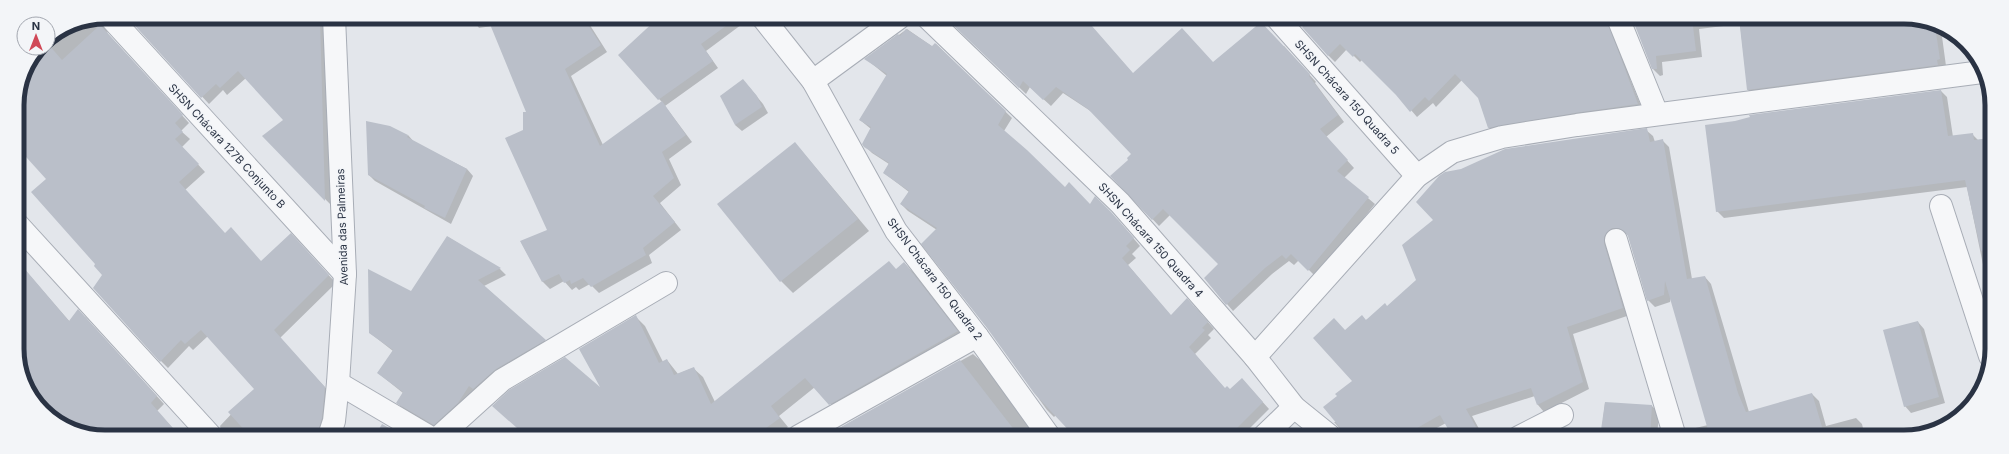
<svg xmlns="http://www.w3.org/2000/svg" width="2009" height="454" font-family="Inter,sans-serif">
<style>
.shadow{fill:#0003}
.building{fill:#babfc9}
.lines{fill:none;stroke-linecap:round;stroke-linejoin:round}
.minor-casing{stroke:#a8adb6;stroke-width:24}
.tertiary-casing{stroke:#a8adb6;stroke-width:24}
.minor{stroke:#f6f7f9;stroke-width:22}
.tertiary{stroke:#f6f7f9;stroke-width:22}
.labels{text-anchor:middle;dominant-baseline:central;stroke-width:3;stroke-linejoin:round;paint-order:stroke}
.street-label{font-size:11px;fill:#2a3344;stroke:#f3f5f8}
.rim{fill:none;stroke:#2a3344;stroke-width:5}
</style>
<rect width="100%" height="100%" fill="#e3e6eb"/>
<g class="shadow">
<path d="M105 17V27L108 34 189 123 181 131 190 139 182 147 205 172 185 190 225 234 261 262 298 242 336 283 280 338 332 395 325 436 223 435 220 426 255 389 208 336 193 350 189 346 168 368 161 361 97 264 48 179 17 100 24 71 39 48H48V39L72 24Z"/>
<path d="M128 17H327L332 206 263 136 285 121 246 78 227 95 223 90 209 104Z"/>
<path d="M471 17H595L588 22 607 52 571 76 603 145 662 102 659 99 658 18H748L749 19 706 51 718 68 665 106 692 142 669 159 681 185 660 203 681 230 649 255 652 263 599 293 590 284 579 290 576 287 572 290 564 281 550 289 543 282 521 242 549 231 524 131 527 112 492 26 479 28Z"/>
<path d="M793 18H802L797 22Z"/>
<path d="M959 18H1084L1133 74 1213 63 1284 46 1316 82 1315 83 1344 122 1326 137 1354 168 1344 178 1375 204 1316 277 1299 260 1294 265 1289 261 1272 274 1233 311 1227 304 1219 264 1170 215 1159 226 1112 176 1130 160 1132 154 1095 114 1063 93 1051 106 1030 87 1026 94 954 24Z"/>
<path d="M1313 18H1614L1633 79H1630L1643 111 1496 134 1489 128 1479 97 1462 80 1436 107 1433 103 1417 117 1398 95 1362 60 1360 62 1347 49 1335 62 1328 55Z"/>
<path d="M1633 18 1921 19 1941 29 1946 66 1754 96 1748 90 1740 24 1699 29 1702 57 1662 62 1663 75 1660 76 1653 69Z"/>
<path d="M907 29 933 47 936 44 1012 118 1004 131 1065 188 1090 205 1118 220 1140 246 1132 254 1136 258 1128 265 1171 316 1194 306 1214 329 1208 335 1211 338 1195 354 1225 389 1230 391 1242 379 1269 409 1242 436H1075L1056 415 1054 417 1047 410 988 328 937 230 908 211 901 204 909 192 884 173 889 164 872 153 865 146 871 129 860 120 887 76 866 59Z"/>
<path d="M749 87 763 104 768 113 742 131 735 125Z"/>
<path d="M1941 91 1947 97 1953 137 1972 134 1978 140 1990 139V287L1987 284 1967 187 1724 218 1717 211 1706 126Z"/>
<path d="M1646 130 1653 136 1655 142 1662 140 1669 147 1692 279 1705 277 1711 284 1749 412 1812 394 1819 401 1826 426 1856 418 1862 424 1865 437H1688L1687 430 1708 425 1671 297 1670 302 1655 307 1648 300 1628 235 1626 234 1619 235 1630 315 1573 334 1589 389 1544 412 1538 405 1535 396 1472 416 1483 436H1453L1446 423 1422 436H1343L1342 431 1334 422H1336L1353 382 1345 331 1366 320 1387 307Z"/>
<path d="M408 135 414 142 467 169 473 176 451 224 375 181 369 175Z"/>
<path d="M795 143 869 231 793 293 781 281Z"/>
<path d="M448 237 500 269 506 275 484 286 551 346 441 431 404 409 397 403 403 393 378 373 393 351 370 333 411 293Z"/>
<path d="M18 262 70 322 85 317 164 404 157 411 179 435H88L43 411 19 366Z"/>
<path d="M904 263 913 272 967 342 839 413 815 387 779 416 788 427 777 436H521L519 434 603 391 636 317 645 326 663 362 667 360 678 374 693 368 703 377 715 402 897 270Z"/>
<path d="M1918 322 1924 329 1945 403 1911 413 1905 406Z"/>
<path d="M973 354 983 363 1035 436H836L833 432Z"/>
<path d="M1605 403 1652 406 1659 413 1657 437H1575L1602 428Z"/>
<path d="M1300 429 1310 436H1283L1289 431Z"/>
<path d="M1560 431 1566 437H1550Z"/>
</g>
<g class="building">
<path d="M127 17H320L325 201 262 136 283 120 238 71 220 88 216 84 201 98Z"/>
<path d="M487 17H583L601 45 565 69 600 146 662 101 686 135 662 152 674 178 653 196 675 222 643 248 646 255 591 287 583 278 571 284 570 280 564 283 559 274 542 282 520 241 547 230 505 138 523 130V112H526Z"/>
<path d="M658 18H737L701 44 713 61 658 100 618 55Z"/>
<path d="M958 18H1085L1133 73 1182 28 1213 62 1261 22 1310 74 1309 76 1338 115 1320 129 1348 160 1337 171 1369 197 1308 271 1291 254 1286 259 1282 255 1265 268 1226 305 1204 278 1218 264 1163 209 1152 220 1110 176 1128 160 1127 158 1131 154 1110 132 1088 109 1056 87 1043 100 1023 81 1019 88 952 24Z"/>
<path d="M1311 18H1606L1638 104 1575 113 1488 128 1478 98 1455 74 1429 101 1425 97 1410 112 1396 95 1355 54 1353 57 1340 44 1328 56 1302 27Z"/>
<path d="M1632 18H1692L1696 51 1656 56 1657 69H1652Z"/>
<path d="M1739 18 1921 19 1935 26 1940 59 1937 60 1938 65 1747 90Z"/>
<path d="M100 25 183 115 175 123 183 132 175 139 199 164 179 182 225 233 231 227 261 261 291 233 329 275 274 330 325 387 322 418 317 436 249 435 228 412 254 389 201 330 185 344 181 340 160 362 93 288 102 275 94 266 95 264 31 192 46 179 17 147V100L24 71 39 48H48V44L62 60Z"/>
<path d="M906 29 932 46 935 43 1006 111 998 125 1027 150 1065 187 1069 182 1090 204 1095 196 1111 212 1134 238 1126 246 1130 250 1122 258 1171 315 1187 298 1208 322 1202 328 1205 330 1189 347 1225 388 1227 386 1230 389 1242 378 1263 402 1229 436H1074L1034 393 987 328 921 244 937 228 900 204 909 191 883 173 889 163 864 147 862 144 871 127 859 120 887 74 864 59 898 34 900 36Z"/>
<path d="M743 79 757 96 762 107 735 125 720 96Z"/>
<path d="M1941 90 1948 136 1973 133 1974 140 1990 138V250L1981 251 1965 180 1716 212 1705 125 1735 121 1750 117 1749 115Z"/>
<path d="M366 121 390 126 408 135 407 137 467 169 445 218 424 208 425 206 368 175Z"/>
<path d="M1647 128 1650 142 1663 139 1687 279 1705 276 1738 393 1746 412 1812 393 1825 437H1710L1665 281 1664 295 1647 301 1628 236 1624 231 1618 228H1612L1607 232 1604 237V243L1623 308 1567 327 1583 382 1537 405 1531 388 1466 409 1481 436H1452L1440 415 1403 436H1347L1323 407 1337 396 1335 394 1352 381 1313 338 1334 318 1345 330 1362 315 1366 320 1385 303 1387 306 1416 280 1402 245 1433 220 1416 202 1439 176 1445 172 1461 169 1505 149Z"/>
<path d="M795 142 858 219 780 282 717 204Z"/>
<path d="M447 236 501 268 478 280 546 340 496 369 473 389 469 386 458 403 434 425 396 403 403 392 377 373 393 350 369 333 368 269 411 291Z"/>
<path d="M18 261 69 321 78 309 157 396 151 403 179 435H88L43 411 19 366Z"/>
<path d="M889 261 896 269 904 262 958 331 829 405 805 378 771 406 780 418 755 436H526L492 406 509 390 565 357 600 387 579 349 636 315 659 363 667 359 674 375 694 367 711 404Z"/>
<path d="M1918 321 1939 397 1904 407 1883 330Z"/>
<path d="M960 360 1019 436H825Z"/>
<path d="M1605 402 1652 405 1650 437H1600Z"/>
<path d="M382 424 403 436H375Z"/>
</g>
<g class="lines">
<defs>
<g id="minor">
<path d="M110 17 345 274"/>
<path d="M763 18 813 81 896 231 977 336 1049 436"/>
<path d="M928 18 1120 203 1255 357 1294 407 1330 436"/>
<path d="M1277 18 1417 176"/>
<path d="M1618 18 1657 114"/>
<path d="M813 81 899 18"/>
<path d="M1941 206 1990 356"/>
<path d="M18 225 210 435"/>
<path d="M1616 240 1675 437"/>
<path d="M1255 357 1417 176 1452 152 1502 137 1577 125 1982 72"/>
<path d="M338 383 428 436"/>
<path d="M440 436 502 380 666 283"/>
<path d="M799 436 977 336"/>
<path d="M1264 436 1294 407"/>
<path d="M1519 437 1562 415"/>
</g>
<path id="tertiary" d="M329 436 334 421 338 383 345 274 334 17"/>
</defs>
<use href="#minor" class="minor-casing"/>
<use href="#tertiary" class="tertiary-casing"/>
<use href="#minor" class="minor"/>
<use href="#tertiary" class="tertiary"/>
</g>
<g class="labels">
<g class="street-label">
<text transform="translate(1347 97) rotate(48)">SHSN Chácara 150 Quadra 5</text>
<text transform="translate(227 146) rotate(47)">SHSN Chácara 127B Conjunto B</text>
<text transform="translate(342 227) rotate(-92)">Avenida das Palmeiras</text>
<text transform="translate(1151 240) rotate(48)">SHSN Chácara 150 Quadra 4</text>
<text transform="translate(935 279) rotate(53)">SHSN Chácara 150 Quadra 2</text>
</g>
</g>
<path d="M0 0H2009V454H0ZM105 24H1904A81 81 0 0 1 1985 105V349A81 81 0 0 1 1904 430H105A81 81 0 0 1 24 349V105A81 81 0 0 1 105 24Z" fill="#f3f5f8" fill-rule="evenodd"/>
<path class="rim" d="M105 24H1904A81 81 0 0 1 1985 105V349A81 81 0 0 1 1904 430H105A81 81 0 0 1 24 349V105A81 81 0 0 1 105 24Z"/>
<g transform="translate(36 36)"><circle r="19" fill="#f3f5f8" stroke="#a3a7b0"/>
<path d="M0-3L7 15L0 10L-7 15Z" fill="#d04857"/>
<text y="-6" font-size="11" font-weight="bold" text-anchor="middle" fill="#2a3344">N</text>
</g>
</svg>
